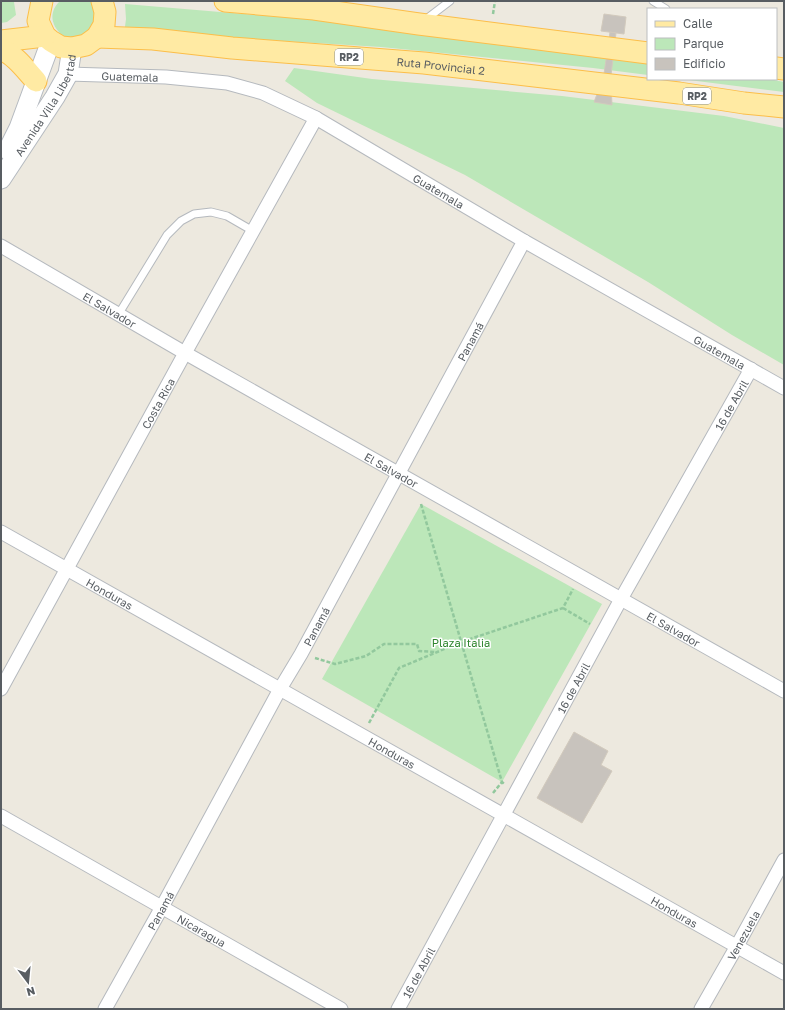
<svg xmlns="http://www.w3.org/2000/svg" width="785" height="1010" font-family="'Golos Text',sans-serif">
<style>
.green{fill:#bce7b9}
.building{fill:#c8c3bd;stroke:#d2cabd}
.lines{fill:none;stroke-linecap:round;stroke-linejoin:round}
.lane-casing{stroke:#b5b9be;stroke-width:9}
.street-casing{stroke:#b5b9be;stroke-width:15}
.secondary-casing{stroke:#b5bac0;stroke-width:21}
.primary-casing{stroke:#fcbe49;stroke-width:23}
.path{stroke:#92c89d;stroke-width:2.5;stroke-dasharray:4 2;stroke-linecap:butt}
.lane{stroke:#fff;stroke-width:7}
.street{stroke:#fff;stroke-width:13}
.secondary{stroke:#fff;stroke-width:19}
.primary{stroke:#ffeaa3;stroke-width:21}
.labels{text-anchor:middle;dominant-baseline:central;stroke-width:3;stroke-linejoin:round;paint-order:stroke}
.shield{fill:#fff;stroke:#8a8e91;stroke-width:1}
.shield-label{font-size:10px;font-weight:bold;fill:#585d62}
.street-label{font-size:11px;fill:#585d62;stroke:#fff}
.park-label{font-size:11px;fill:#2f852e;stroke:#fff}
</style>
<rect width="100%" height="100%" fill="#ede9df"/>
<g class="green">
<path d="M1 1 14 2 16 15 7 22 1 23Z"/>
<path d="M60 1H92L99 14 90 36 67 39C53 30 46 14 60 1Z"/>
<path d="M125 4 389 26 648 58V75L593 68 381 47 167 34H124L126 19Z"/>
<path d="M294 68 372 79 562 96 724 116 784 128V365L732 335 648 282 465 175 317 103 285 81Z"/>
<path d="M681 79H769L784 82V92Z"/>
<path d="M421 504 602 604 502 782 322 679Z"/>
</g>
<g class="building">
<path d="M604 14 626 17 624 34 601 31Z"/>
<path d="M610 32 616 33 611 75 604 74Z"/>
<path d="M601 84 611 85 612 105 594 102Z"/>
<path d="M574 732 608 751 601 765 612 771 582 823 537 798Z"/>
</g>
<g class="lines">
<defs>
<g id="lane">
<path d="M653 1 666 9"/>
<path d="M425 20 450 1"/>
<path d="M118 315 167 235 181 221 194 214 211 212 227 216 253 231"/>
</g>
<g id="street">
<path id="s1" d="M68 74 166 77 227 83 263 93 316 118 524 241 784 388"/>
<path id="s2" d="M1 246 185 353 784 691"/>
<path id="s3" d="M1 532 784 973"/>
<path id="s4" d="M1 689 185 353 316 118"/>
<path id="s5" d="M1 816 341 1009"/>
<path id="s6" d="M105 1009 162 907 280 689 301 654 524 241"/>
<path id="s7" d="M398 1009 621 599 751 369"/>
<path id="s8" d="M701 1009 737 946 784 860"/>
</g>
<g id="secondary">
<path d="M8 150 19 128 51 41"/>
<path id="s9" d="M1 179 55 97 68 74 72 48"/>
</g>
<g id="primary">
<path d="M42 1 38 21 45 36 51 41 61 47 72 48 86 45 97 37 104 25 105 12 102 1"/>
<path d="M225 1 314 9 419 24 648 53"/>
<path id="s10" d="M97 37 153 39 232 48 424 63 679 93 744 103 784 107"/>
<path d="M1 41 45 36"/>
<path d="M1 49C16 56 25 69 36 81"/>
<path d="M776 68 784 69"/>
</g>
</defs>
<use href="#lane" class="lane-casing"/>
<use href="#street" class="street-casing"/>
<use href="#secondary" class="secondary-casing"/>
<use href="#primary" class="primary-casing"/>
<g class="path">
<path d="M493 14 495 1"/>
<path d="M421 504 502 782 504 784"/>
<path d="M563 608 590 624"/>
<path d="M315 658 335 664 366 656 384 644H417L419 651 435 652"/>
<path d="M369 723 399 668 461 642 563 608 573 589"/>
<path d="M493 793 502 782"/>
</g>
<use href="#lane" class="lane"/>
<use href="#street" class="street"/>
<use href="#secondary" class="secondary"/>
<use href="#primary" class="primary"/>
</g>
<g class="labels">
<g class="shield">
<rect x="335" y="49" width="28" height="16" rx="3"/>
<rect x="683" y="88" width="28" height="16" rx="3"/>
</g>
<g class="shield-label">
<text x="349" y="57">RP2</text>
<text x="697" y="96">RP2</text>
</g>
<g class="street-label">
<text stroke="none"><textPath href="#s10" startOffset="345">Ruta Provincial 2</textPath></text>
<text stroke="none"><textPath href="#s1" startOffset="62">Guatemala</textPath></text>
<text stroke="none"><textPath href="#s9" startOffset="87">Avenida Villa Libertad</textPath></text>
<text stroke="none"><textPath href="#s1" startOffset="398">Guatemala</textPath></text>
<text stroke="none"><textPath href="#s2" startOffset="126">El Salvador</textPath></text>
<text stroke="none"><textPath href="#s6" startOffset="761">Panamá</textPath></text>
<text stroke="none"><textPath href="#s1" startOffset="722">Guatemala</textPath></text>
<text stroke="none"><textPath href="#s4" startOffset="326">Costa Rica</textPath></text>
<text stroke="none"><textPath href="#s7" startOffset="690">16 de Abril</textPath></text>
<text stroke="none"><textPath href="#s2" startOffset="450">El Salvador</textPath></text>
<text stroke="none"><textPath href="#s3" startOffset="125">Honduras</textPath></text>
<text stroke="none"><textPath href="#s6" startOffset="437">Panamá</textPath></text>
<text stroke="none"><textPath href="#s2" startOffset="774">El Salvador</textPath></text>
<text stroke="none"><textPath href="#s7" startOffset="366">16 de Abril</textPath></text>
<text stroke="none"><textPath href="#s3" startOffset="449">Honduras</textPath></text>
<text stroke="none"><textPath href="#s6" startOffset="113">Panamá</textPath></text>
<text stroke="none"><textPath href="#s3" startOffset="773">Honduras</textPath></text>
<text stroke="none"><textPath href="#s5" startOffset="231">Nicaragua</textPath></text>
<text stroke="none"><textPath href="#s8" startOffset="85">Venezuela</textPath></text>
<text stroke="none"><textPath href="#s7" startOffset="42">16 de Abril</textPath></text>
</g>
<g class="park-label">
<text x="461" y="642">Plaza Italia</text>
</g>
</g>
<rect width="785" height="1010" fill="none" stroke="#585d62" stroke-width="4"/>
<rect x="647" y="8" width="130" height="72" fill="#ffffff" stroke="#bcbec0"/>
<rect x="655" y="21" width="20" height="6" fill="#ffeaa3" stroke="#bcbec0"/>
<text x="683" y="28" font-size="12" fill="#585d62">Calle</text>
<rect x="655" y="38" width="20" height="12" fill="#bce7b9" stroke="#bcbec0"/>
<text x="683" y="48" font-size="12" fill="#585d62">Parque</text>
<rect x="655" y="58" width="20" height="12" fill="#c8c3bd" stroke="#bcbec0"/>
<text x="683" y="68" font-size="12" fill="#585d62">Edificio</text>
<g transform="translate(28 982) rotate(164)" stroke="#ffffff" stroke-width="3" paint-order="stroke">
<path d="M0-3L7 15L0 10L-7 15Z" fill="#585d62"/>
<text y="-6" font-size="11" font-weight="bold" text-anchor="middle" fill="#585d62">N</text>
</g>
</svg>
